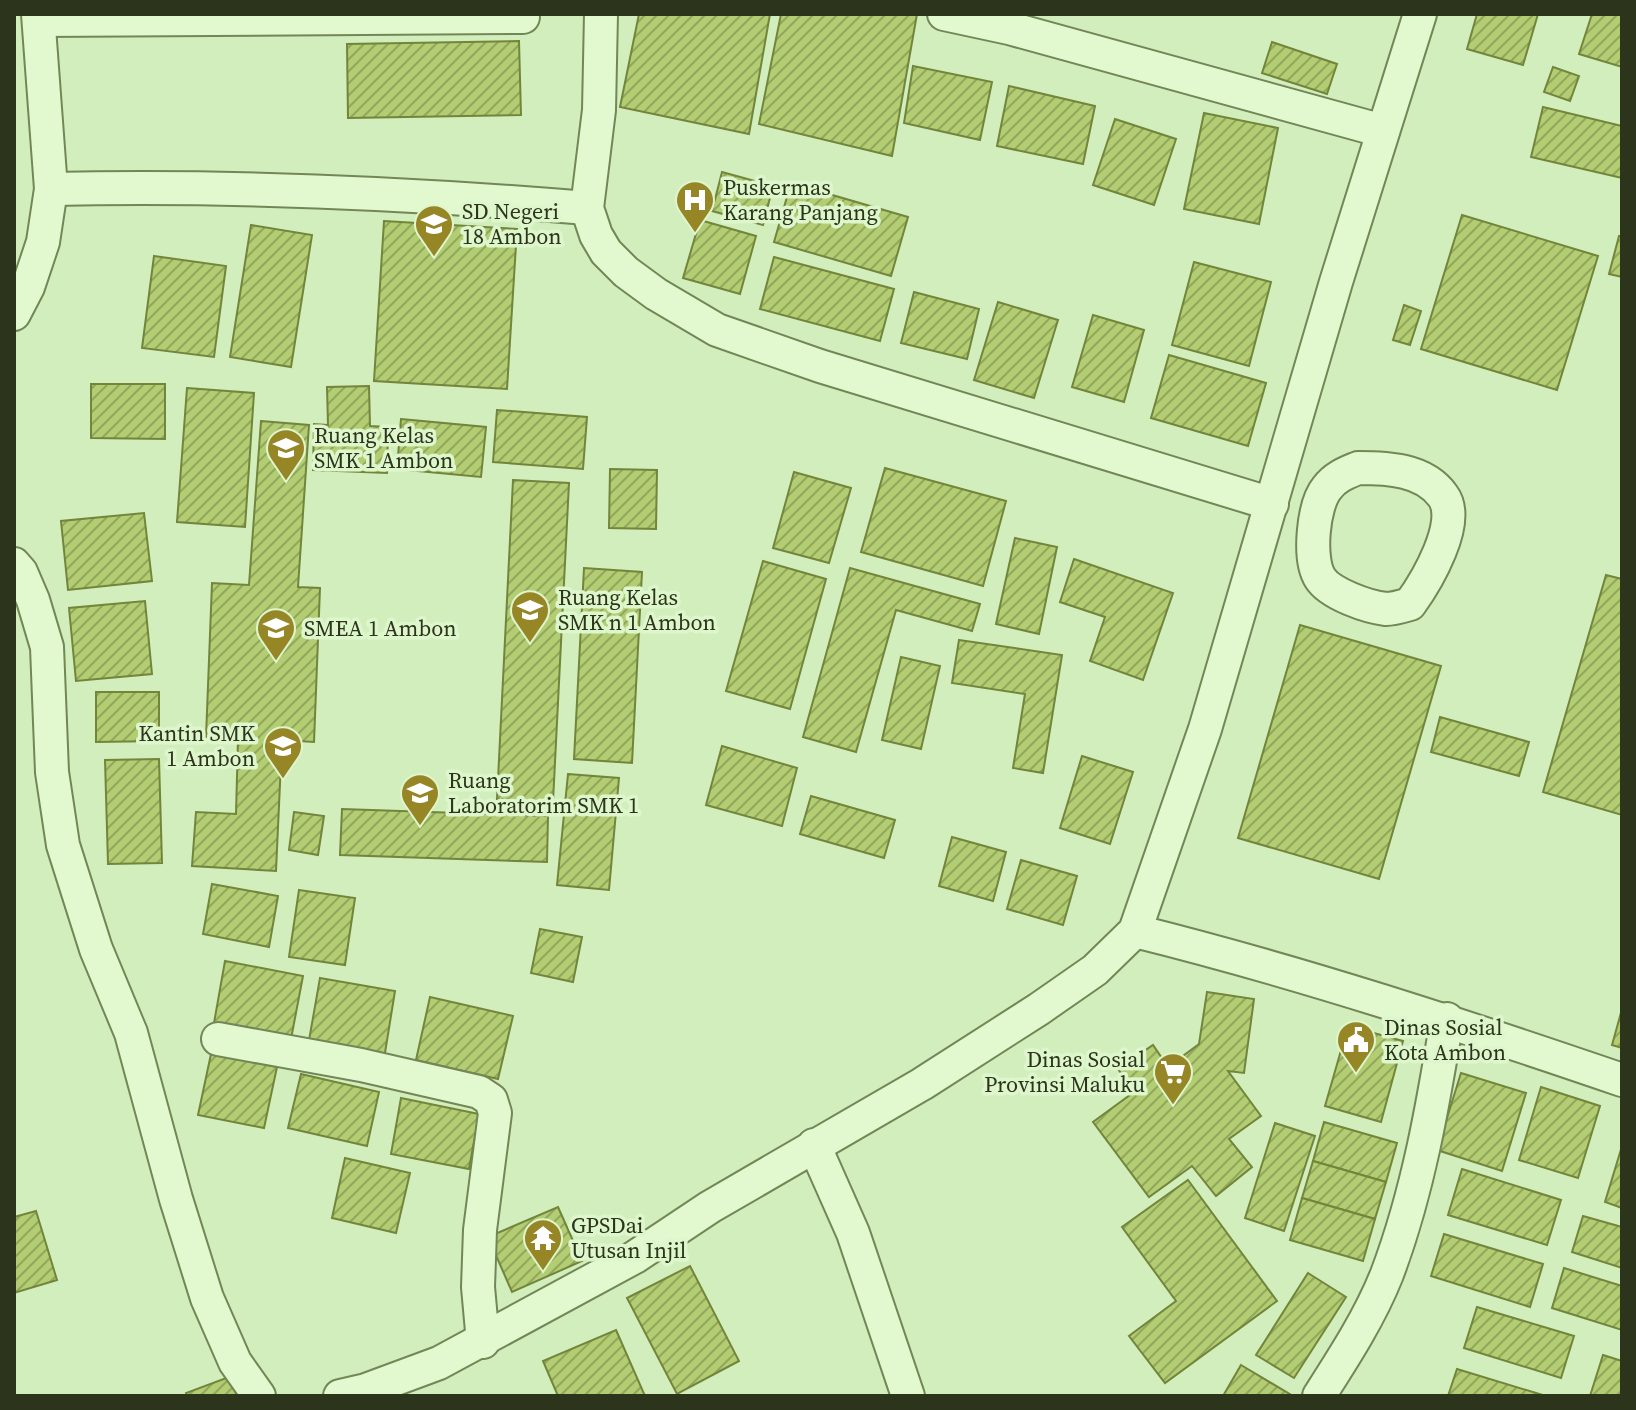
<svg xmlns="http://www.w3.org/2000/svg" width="1636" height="1410" font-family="'Source Serif 4',serif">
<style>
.building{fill:url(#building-hatch);stroke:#72853b;stroke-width:2}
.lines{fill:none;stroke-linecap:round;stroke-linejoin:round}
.minor-casing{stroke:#738656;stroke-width:36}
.minor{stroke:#e2f9d0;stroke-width:32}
.labels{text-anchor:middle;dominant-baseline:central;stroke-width:7;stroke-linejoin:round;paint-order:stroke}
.poi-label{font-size:22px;fill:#2c351b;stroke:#def6cc;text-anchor:start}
</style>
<defs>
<pattern id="building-hatch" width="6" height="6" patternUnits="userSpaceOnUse" patternTransform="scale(2)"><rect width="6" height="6" fill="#b3cd72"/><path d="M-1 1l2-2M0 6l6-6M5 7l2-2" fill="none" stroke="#92a75d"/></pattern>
</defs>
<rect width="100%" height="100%" fill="#d2eebd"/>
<g class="building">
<path d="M639 14H770L749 134 620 107Z"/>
<path d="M781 14H917L892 156 759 124Z"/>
<path d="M1477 14H1538L1523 65 1467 49Z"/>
<path d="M1592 14H1622V67L1579 54Z"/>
<path d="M519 41 521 115 348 118 347 44Z"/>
<path d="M1272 42 1337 64 1327 94 1262 73Z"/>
<path d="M913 66 992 82 980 140 904 123Z"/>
<path d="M1553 67 1579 76 1570 101 1544 92Z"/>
<path d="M1009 86 1095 106 1083 164 997 146Z"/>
<path d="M1543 107 1622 126V178L1531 157Z"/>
<path d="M1204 113 1278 128 1259 224 1184 209Z"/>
<path d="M1115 119 1176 139 1154 205 1093 185Z"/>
<path d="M722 172 773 186 763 225 712 211Z"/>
<path d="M791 183 908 217 891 276 774 242Z"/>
<path d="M1462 215 1598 256 1557 390 1421 349Z"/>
<path d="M700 220 756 236 740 294 683 278Z"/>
<path d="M384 221 517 229 507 389 374 381Z"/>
<path d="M251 225 312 235 291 367 230 357Z"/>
<path d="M1619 236H1622V277L1609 274Z"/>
<path d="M154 256 226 266 214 357 142 348Z"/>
<path d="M774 257 894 289 880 341 760 309Z"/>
<path d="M1194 262 1271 282 1249 366 1172 345Z"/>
<path d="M914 292 979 309 967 359 901 343Z"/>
<path d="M998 302 1058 320 1034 398 974 380Z"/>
<path d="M1404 305 1421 311 1410 345 1393 340Z"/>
<path d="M1093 315 1144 330 1124 402 1072 387Z"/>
<path d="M1169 355 1266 383 1248 446 1151 418Z"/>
<path d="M91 384H165V439L91 438Z"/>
<path d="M369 386 370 426 388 427 387 473 313 470 314 424 328 425 327 387Z"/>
<path d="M187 388 254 393 245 527 177 522Z"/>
<path d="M497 410 587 417 583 469 493 462Z"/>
<path d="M401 419 486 427 481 477 397 469Z"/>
<path d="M261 421 309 425 298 587 320 588 314 742 282 740 276 871 192 866 196 812 236 814 238 739 206 737 212 583 249 585Z"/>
<path d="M885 468 1006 501 983 586 861 552Z"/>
<path d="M610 469 657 470 656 529 609 528Z"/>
<path d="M794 472 851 488 829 563 773 548Z"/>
<path d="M513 480 569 483 553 802 497 799Z"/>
<path d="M144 513 152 581 68 590 61 521Z"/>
<path d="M1015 538 1057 547 1039 634 996 624Z"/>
<path d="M1074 559 1173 593 1143 680 1090 661 1105 617 1060 602Z"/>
<path d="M763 561 826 579 790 709 726 691Z"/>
<path d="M584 568 642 572 632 763 574 759Z"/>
<path d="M850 568 980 604 972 631 896 610 856 752 803 737Z"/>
<path d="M1606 575 1622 579V815L1543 792Z"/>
<path d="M145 601 152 674 76 681 69 608Z"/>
<path d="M1300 625 1441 666 1379 879 1238 838Z"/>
<path d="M959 640 1062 655 1043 773 1013 768 1025 694 952 683Z"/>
<path d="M901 657 940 666 921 749 882 740Z"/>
<path d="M96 692H159V741L96 742Z"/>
<path d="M1440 717 1529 742 1519 776 1431 752Z"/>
<path d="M722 746 797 768 782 826 706 805Z"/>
<path d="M1082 756 1133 772 1110 844 1060 828Z"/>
<path d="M159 759 162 863 108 864 105 760Z"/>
<path d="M568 774 619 778 609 890 557 885Z"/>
<path d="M811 796 895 820 884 858 800 834Z"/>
<path d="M342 809 548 816 547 862 340 855Z"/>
<path d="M294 812 324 816 318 855 289 850Z"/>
<path d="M952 837 1006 852 993 901 939 886Z"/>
<path d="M1021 860 1077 876 1063 925 1007 909Z"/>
<path d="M212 884 278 896 269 947 203 934Z"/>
<path d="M299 890 355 898 345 965 289 957Z"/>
<path d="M540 929 582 937 573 982 531 973Z"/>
<path d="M225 961 303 976 291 1039 214 1023Z"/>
<path d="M320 978 395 991 384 1059 308 1046Z"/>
<path d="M1207 992 1254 999 1244 1073 1228 1071 1261 1116 1229 1139 1252 1167 1216 1196 1192 1166 1149 1197 1093 1122 1134 1092 1118 1069 1153 1045 1168 1067 1199 1044Z"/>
<path d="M430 997 513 1016 498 1079 416 1060Z"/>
<path d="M1622 1009V1048L1612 1045Z"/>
<path d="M1348 1026 1403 1041 1381 1122 1325 1106Z"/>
<path d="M211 1054 277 1067 264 1128 198 1115Z"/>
<path d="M1461 1073 1526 1093 1502 1171 1437 1150Z"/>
<path d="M301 1074 379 1092 367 1146 288 1128Z"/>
<path d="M1541 1087 1600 1106 1578 1178 1519 1160Z"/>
<path d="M401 1098 479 1114 469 1169 391 1154Z"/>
<path d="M1324 1122 1397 1143 1386 1182 1313 1161Z"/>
<path d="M1275 1123 1315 1136 1284 1231 1245 1218Z"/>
<path d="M1622 1146V1208L1605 1202Z"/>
<path d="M345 1158 410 1173 396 1233 332 1218Z"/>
<path d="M1313 1161 1386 1182 1375 1219 1302 1198Z"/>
<path d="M1462 1169 1561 1200 1547 1245 1448 1215Z"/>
<path d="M1188 1180 1277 1301 1165 1383 1129 1336 1176 1301 1122 1227Z"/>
<path d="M1302 1198 1375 1219 1363 1261 1290 1240Z"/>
<path d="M558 1207 582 1261 512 1292 488 1237Z"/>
<path d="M36 1211 57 1280 14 1293V1217Z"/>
<path d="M1583 1216 1622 1227V1268L1572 1252Z"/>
<path d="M1444 1234 1543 1264 1530 1307 1431 1276Z"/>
<path d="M690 1266 739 1361 677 1394 627 1298Z"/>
<path d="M1564 1268 1622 1286V1330L1552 1308Z"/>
<path d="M1308 1273 1346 1297 1294 1378 1256 1355Z"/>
<path d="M1477 1307 1574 1336 1561 1378 1464 1348Z"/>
<path d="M616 1330 645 1396H558L543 1361Z"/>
<path d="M1603 1355 1622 1361V1396H1590Z"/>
<path d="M1241 1365 1293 1396H1223Z"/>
<path d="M1457 1369 1546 1396H1448Z"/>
<path d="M229 1377 237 1396H187L186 1393Z"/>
</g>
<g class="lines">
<defs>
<g id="minor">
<path d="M601 14 599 110 587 208 596 235 606 252 626 272 656 294 717 330 820 366 1272 504"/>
<path d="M944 14 1009 28 1383 131"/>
<path d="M39 20 523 17"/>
<path d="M51 189C230 185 409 193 587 208"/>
<path d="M14 314 28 287 43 242 51 189 38 14"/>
<path d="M1358 468C1387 468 1424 469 1443 496 1462 522 1426 582 1410 604 1403 606 1394 609 1386 609 1368 607 1330 594 1320 578 1308 559 1313 505 1327 488 1335 477 1346 473 1358 468Z"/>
<path d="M14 564 21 572 33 600 47 647 52 772 63 845 96 949 131 1033 176 1199 207 1298 235 1362 259 1396"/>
<path d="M1135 931C1300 972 1461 1025 1622 1080"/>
<path d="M218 1039 361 1065 479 1092 491 1100 495 1113 480 1230 478 1287 483 1342"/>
<path d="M814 1145 853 1233 908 1396"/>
<path d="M340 1396 366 1390 439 1363 635 1257 710 1207 922 1084 1039 1009 1095 970 1135 931 1205 729 1336 282 1420 14"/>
<path d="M1319 1396C1344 1357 1370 1317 1387 1274 1418 1192 1433 1105 1447 1019"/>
</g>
</defs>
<use href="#minor" class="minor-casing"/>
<use href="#minor" class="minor"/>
</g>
<defs>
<symbol id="hospital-pin" viewBox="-11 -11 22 30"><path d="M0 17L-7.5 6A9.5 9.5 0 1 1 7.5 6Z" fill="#968625" stroke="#def6cc"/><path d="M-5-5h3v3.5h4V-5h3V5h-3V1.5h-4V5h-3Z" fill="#fff"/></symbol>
<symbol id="school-pin" viewBox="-11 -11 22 30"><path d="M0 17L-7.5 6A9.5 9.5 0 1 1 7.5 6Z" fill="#968625" stroke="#def6cc"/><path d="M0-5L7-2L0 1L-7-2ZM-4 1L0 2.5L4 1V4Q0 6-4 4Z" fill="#fff"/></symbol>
<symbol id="civic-pin" viewBox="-11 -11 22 30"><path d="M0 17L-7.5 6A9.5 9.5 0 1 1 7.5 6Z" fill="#968625" stroke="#def6cc"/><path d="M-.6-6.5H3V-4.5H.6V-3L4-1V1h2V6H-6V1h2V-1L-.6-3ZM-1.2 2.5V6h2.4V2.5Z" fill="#fff"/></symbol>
<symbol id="supermarket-pin" viewBox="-11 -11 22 30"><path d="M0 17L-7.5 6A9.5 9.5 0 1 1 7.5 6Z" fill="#968625" stroke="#def6cc"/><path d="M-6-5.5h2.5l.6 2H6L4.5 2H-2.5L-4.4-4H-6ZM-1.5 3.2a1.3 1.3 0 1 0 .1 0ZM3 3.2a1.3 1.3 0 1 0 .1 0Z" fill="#fff"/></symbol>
<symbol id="temple-pin" viewBox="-11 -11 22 30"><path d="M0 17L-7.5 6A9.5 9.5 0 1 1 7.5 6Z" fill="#968625" stroke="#def6cc"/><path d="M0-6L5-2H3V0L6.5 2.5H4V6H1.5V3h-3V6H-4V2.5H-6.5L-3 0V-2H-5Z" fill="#fff"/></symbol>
</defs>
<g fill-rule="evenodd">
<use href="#hospital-pin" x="673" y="178" width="44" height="60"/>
<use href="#school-pin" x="412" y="202" width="44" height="60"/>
<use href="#school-pin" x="264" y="426" width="44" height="60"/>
<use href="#school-pin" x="508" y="588" width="44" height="60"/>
<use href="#school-pin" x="254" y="606" width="44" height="60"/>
<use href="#school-pin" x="261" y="724" width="44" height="60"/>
<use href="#school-pin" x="398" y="771" width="44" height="60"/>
<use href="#civic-pin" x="1334" y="1018" width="44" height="60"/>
<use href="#supermarket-pin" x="1151" y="1050" width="44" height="60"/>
<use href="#temple-pin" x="521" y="1216" width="44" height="60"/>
</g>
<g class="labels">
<g class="poi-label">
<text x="723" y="187">Puskermas<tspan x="723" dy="25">Karang Panjang</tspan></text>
<text x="462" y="211">SD Negeri<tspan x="462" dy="25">18 Ambon</tspan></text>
<text x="314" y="435">Ruang Kelas<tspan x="314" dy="25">SMK 1 Ambon</tspan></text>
<text x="558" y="597">Ruang Kelas<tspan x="558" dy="25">SMK n 1 Ambon</tspan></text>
<text x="304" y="628">SMEA 1 Ambon</text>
<text x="255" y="733" text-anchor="end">Kantin SMK<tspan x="255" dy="25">1 Ambon</tspan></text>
<text x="448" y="780">Ruang<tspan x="448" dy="25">Laboratorim SMK 1</tspan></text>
<text x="1384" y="1027">Dinas Sosial<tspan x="1384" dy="25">Kota Ambon</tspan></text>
<text x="1145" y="1059" text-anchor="end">Dinas Sosial<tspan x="1145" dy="25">Provinsi Maluku</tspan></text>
<text x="571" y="1225">GPSDai<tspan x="571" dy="25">Utusan Injil</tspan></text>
</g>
</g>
<rect width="1636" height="1410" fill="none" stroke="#2c351b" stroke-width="32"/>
</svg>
